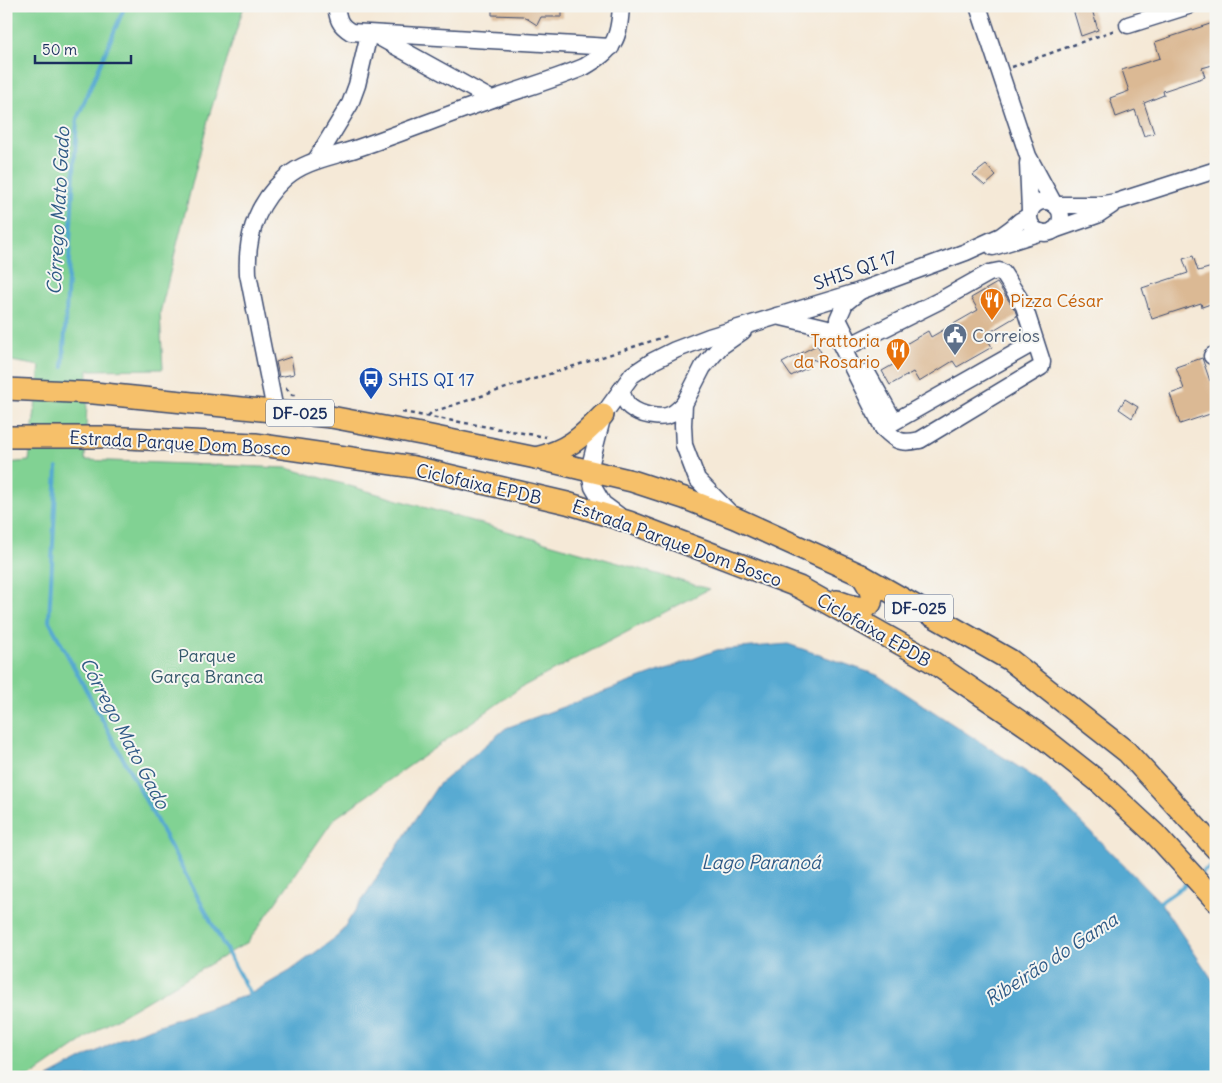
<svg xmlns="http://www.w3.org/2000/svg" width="1222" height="1083" font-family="Delius,sans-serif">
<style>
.green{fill:#81d293;stroke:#4e8078}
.water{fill:#55a9d1;stroke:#386c98}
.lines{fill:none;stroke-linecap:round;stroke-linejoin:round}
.stream{stroke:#55a9d1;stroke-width:4}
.building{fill:#dbb994}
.minor-casing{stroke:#3c4b70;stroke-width:19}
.major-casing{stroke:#3c4b70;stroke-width:24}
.path{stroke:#3c4b70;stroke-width:2.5;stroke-dasharray:4 4;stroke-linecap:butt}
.minor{stroke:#fff;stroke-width:16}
.major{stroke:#f6c06b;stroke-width:21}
.labels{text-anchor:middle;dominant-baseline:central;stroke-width:4;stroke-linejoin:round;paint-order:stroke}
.shield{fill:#f6f6f2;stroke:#5d6b8a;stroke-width:1}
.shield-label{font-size:16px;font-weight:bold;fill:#1b2f5e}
.street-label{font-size:18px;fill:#1b2f5e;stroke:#f6f6f2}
.food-label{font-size:18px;fill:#c56008;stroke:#f6f6f2;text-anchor:start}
.service-label{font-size:18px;fill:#4e5e75;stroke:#f6f6f2;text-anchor:start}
.transit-label{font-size:18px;fill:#164399;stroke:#f6f6f2;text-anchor:start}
.park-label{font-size:18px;fill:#34586b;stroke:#f6f6f2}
.water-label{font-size:19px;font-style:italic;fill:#2f5a86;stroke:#f6f6f2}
</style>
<rect width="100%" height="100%" fill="#f6f6f2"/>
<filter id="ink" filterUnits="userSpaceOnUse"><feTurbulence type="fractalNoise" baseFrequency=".02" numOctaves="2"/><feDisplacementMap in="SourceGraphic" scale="10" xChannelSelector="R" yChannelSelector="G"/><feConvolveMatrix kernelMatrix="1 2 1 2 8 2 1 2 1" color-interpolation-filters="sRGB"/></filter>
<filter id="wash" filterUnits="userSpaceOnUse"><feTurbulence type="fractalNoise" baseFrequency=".0096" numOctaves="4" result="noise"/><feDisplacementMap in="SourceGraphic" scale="20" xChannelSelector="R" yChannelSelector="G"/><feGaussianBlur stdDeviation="1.12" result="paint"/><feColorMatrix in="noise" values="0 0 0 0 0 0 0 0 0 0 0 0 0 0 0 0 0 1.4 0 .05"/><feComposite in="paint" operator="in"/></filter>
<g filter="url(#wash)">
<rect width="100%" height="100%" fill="#f5e9d7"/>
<path class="green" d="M6 6H244L209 116 160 313 163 369 88 370 85 460 287 468 709 589 520 688 334 819 248 942 104 1026 30 1077H6V463L29 461 40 366 6 360Z"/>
<path class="water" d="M788 644 877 675 1040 781 1160 902 1216 985V1077H48L122 1038 250 994 290 971 339 935 438 785 506 728 717 650Z"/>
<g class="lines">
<g class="stream">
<path d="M63 367 77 119 125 6"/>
<path d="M57 468 49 621 250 994"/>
<path d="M1201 873 1216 863"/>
<path d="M1156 905 1189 882"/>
</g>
</g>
<g id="blocks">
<g class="building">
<path d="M492 6H562V17H541L537 25 523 16 492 15Z"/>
<path d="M1072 6H1091L1098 30 1081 36Z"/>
<path d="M1216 22V64L1202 68 1205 77 1163 91 1164 95 1144 103 1154 133 1144 136 1135 110 1116 117 1110 98 1129 91 1122 70 1160 58 1155 42Z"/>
<path d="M986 165 996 176 985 186 973 175Z"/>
<path d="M1193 256 1198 271 1216 266V302L1202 307 1201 303 1152 319 1142 288 1188 273 1183 259Z"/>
<path d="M997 283 1015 310 1017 316 985 335 992 347 957 367 953 361 919 382 913 372 890 385 882 371 905 358 899 348 928 331 931 337 978 310 971 298Z"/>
<path d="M817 345 828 365 812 359 811 366 791 376 782 363Z"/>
<path d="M291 357 294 374 279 377 276 362Z"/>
<path d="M1202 358 1210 381 1216 379V412L1180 424 1170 394 1184 389 1176 367Z"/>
<path d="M1125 399 1138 407 1132 418 1119 409Z"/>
</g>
</g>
</g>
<g filter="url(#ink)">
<use href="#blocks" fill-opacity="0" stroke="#3c4b70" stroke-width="1"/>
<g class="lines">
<defs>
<g id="minor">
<path d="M336 6C338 19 339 25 351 32L611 47"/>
<path d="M978 6 1028 156 1054 204"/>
<path d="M1128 25 1188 6"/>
<path d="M377 36 491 99"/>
<path d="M316 160 350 104 357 85 369 34"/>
<path d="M1028 163 1030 211"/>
<circle cx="1045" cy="217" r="16"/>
<path d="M1055 205H1098L1116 202 1216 170"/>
<path d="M1054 230 1097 215 1112 205"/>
<path d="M993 247 1041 232"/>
<path d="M777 316 828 328 838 339 883 428C897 442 901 444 920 440L1041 367 1042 362 1024 306 1003 273 999 271 989 273 939 301 851 345 838 319 845 303 860 291"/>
<path d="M1212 356 1216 354"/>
<path d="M867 373 894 421"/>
<path d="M621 390C623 397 625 403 630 407 640 415 661 420 672 414 676 412 681 407 684 404"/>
<path d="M275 410 248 274C246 237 257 203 285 178 305 160 333 157 358 148 402 133 446 115 490 100 521 89 553 80 584 67 614 49 619 41 621 6"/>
<path d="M883 428 1035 342"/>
<path d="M731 514 697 479 684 445 683 425 684 404 703 367 720 347 743 331"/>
<path d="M618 515 603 504 593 487 589 470 603 415 632 375 653 361 675 350 709 337 860 291 966 252 1001 236 1012 228 1020 221 1029 216"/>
</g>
<g id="major">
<path d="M6 389 94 393 331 417 426 435 536 458 632 481 684 498 735 518 861 575 1010 660 1127 752 1216 849"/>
<path d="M6 437H104L255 444 414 467 567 503 629 522 799 587 931 661 1037 733 1099 782 1155 834 1216 901"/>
<path d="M536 458C568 450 581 438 603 415"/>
<path d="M837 601C843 603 850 606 857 607 882 611 869 585 861 575"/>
</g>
</defs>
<use href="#minor" class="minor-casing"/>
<use href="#major" class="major-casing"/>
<g class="path">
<path d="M1012 67 1115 30"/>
<path d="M286 388 292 395H295"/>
<path d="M402 412 546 437"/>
<path d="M428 416 432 412 670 335"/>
</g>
<use href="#minor" class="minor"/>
<use href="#major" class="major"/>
</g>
</g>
<defs>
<symbol id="restaurant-pin" viewBox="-11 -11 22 30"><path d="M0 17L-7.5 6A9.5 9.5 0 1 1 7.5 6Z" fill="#e8710a" stroke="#f6f6f2"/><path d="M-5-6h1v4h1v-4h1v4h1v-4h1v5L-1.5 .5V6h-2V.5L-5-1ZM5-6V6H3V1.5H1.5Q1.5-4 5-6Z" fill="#fff"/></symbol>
<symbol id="civic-pin" viewBox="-11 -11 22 30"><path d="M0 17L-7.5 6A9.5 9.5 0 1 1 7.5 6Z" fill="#5c6f8a" stroke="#f6f6f2"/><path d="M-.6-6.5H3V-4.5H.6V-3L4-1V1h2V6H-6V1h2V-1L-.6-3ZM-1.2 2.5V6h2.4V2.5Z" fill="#fff"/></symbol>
<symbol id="bus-pin" viewBox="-11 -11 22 30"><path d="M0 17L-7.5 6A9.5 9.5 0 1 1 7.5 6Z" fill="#1a4fb4" stroke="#f6f6f2"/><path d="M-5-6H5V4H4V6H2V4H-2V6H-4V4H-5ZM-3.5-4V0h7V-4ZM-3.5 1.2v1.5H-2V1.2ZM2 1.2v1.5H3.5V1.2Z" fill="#fff"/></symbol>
</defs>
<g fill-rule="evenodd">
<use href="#restaurant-pin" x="978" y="286" width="28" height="38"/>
<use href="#civic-pin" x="941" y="321" width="28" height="38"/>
<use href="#restaurant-pin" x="884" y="336" width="28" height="38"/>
<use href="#bus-pin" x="357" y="365" width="28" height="38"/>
</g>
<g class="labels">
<g class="shield">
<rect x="266" y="399.5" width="68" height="27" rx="4"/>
<rect x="885" y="594.5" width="68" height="27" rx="4"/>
</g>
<g class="shield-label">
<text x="300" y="413">DF-025</text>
<text x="919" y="608">DF-025</text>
</g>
<g class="street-label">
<text transform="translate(855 270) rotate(-19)">SHIS QI 17</text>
<text transform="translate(180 443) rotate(3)">Estrada Parque Dom Bosco</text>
<text transform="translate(479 484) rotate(13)">Ciclofaixa EPDB</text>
<text transform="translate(677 543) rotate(20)">Estrada Parque Dom Bosco</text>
<text transform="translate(874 630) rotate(30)">Ciclofaixa EPDB</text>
</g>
<g class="food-label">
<text x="1010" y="300">Pizza César</text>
<text x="880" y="340" text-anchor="end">Trattoria<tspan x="880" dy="21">da Rosario</tspan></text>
</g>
<g class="service-label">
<text x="972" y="335">Correios</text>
</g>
<g class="transit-label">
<text x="388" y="379">SHIS QI 17</text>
</g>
<g class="park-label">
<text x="207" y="655">Parque<tspan x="207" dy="21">Garça Branca</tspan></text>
</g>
<g class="water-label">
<text transform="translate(58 211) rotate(-87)">Córrego Mato Gado</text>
<text transform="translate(125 733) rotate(62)">Córrego Mato Gado</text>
<text x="761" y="862">Lago Paranoá</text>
<text transform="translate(1051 959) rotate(-33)">Ribeirão do Gama</text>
</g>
</g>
<rect width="1222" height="1083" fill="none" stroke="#f6f6f2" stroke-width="25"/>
<path d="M35 55v8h96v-8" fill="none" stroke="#1b2f5e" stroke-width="2.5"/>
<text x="42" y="55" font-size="15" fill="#1b2f5e" stroke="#f6f6f2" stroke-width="4" paint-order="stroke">50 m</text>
</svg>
